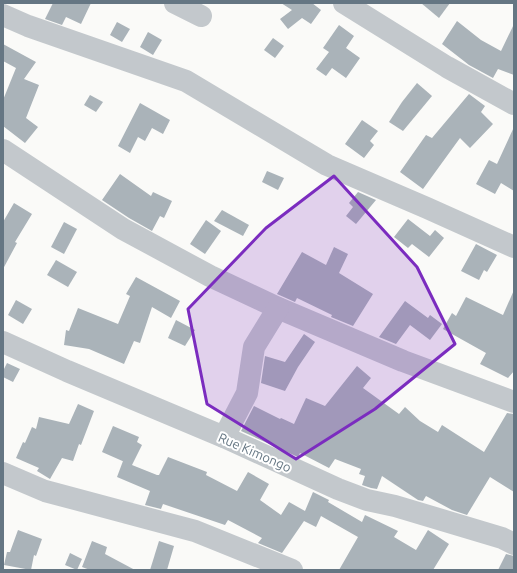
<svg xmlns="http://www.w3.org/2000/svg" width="517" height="573" font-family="Ubuntu,sans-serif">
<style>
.building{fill:#aab3b9}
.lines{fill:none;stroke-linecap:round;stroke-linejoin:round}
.minor{stroke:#c3c8cc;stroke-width:22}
.marked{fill:#7b2cbf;fill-opacity:0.2;stroke:#7b2cbf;stroke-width:3;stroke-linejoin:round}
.labels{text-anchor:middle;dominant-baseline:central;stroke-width:4;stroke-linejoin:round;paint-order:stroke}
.street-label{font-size:13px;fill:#657683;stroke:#fff}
</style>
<rect width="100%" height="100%" fill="#fafaf8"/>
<g class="building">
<path d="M53 3H91L81 24 66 17 62 25 45 19Z"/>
<path d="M281 3H312L321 10 311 24 302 18 288 29 280 19 292 10Z"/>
<path d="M421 3H450L439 18Z"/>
<path d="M457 21 481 40 501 51 514 24V75L498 69 493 78 469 65 442 44Z"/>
<path d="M117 22 130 29 122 42 110 35Z"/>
<path d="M339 25 354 36 346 48 360 58 346 78 332 68 326 76 316 69 329 52 323 48Z"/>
<path d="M148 32 162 40 153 55 140 47Z"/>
<path d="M273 38 284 46 275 58 264 50Z"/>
<path d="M3 44 36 62 24 79 39 85 26 118 38 127 25 143 3 126V100L16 68 3 61Z"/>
<path d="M417 83 432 96 403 131 389 122 402 102Z"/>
<path d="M469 94 485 106 481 112 493 124 470 148 460 138 423 189 400 172 426 135 432 138Z"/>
<path d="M90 95 103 102 96 112 84 105Z"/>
<path d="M140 103 170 120 163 134 152 128 145 141 138 137 130 153 118 146Z"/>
<path d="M362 120 378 131 370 141 374 145 364 158 345 144Z"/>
<path d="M514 127V191L501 183 495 194 476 184 489 160 497 164Z"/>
<path d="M267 171 284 178 278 190 262 182Z"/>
<path d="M120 174 151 196 153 192 172 201 164 218 160 216 152 231 129 218 102 200Z"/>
<path d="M358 192 376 200 356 224 346 216 353 207 349 203Z"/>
<path d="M14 203 32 214 15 242 17 243 3 269V222Z"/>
<path d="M222 210 249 225 243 236 214 221Z"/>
<path d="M408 219 430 236 435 230 444 238 429 257 412 244 408 248 394 237Z"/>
<path d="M206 220 221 231 205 254 190 244Z"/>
<path d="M64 222 77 229 64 254 51 247Z"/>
<path d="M476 244 497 255 487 272 484 270 479 280 461 271Z"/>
<path d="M334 247 348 254 339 273 373 294 353 326 331 317 332 315 297 298 295 302 277 294 302 252 326 265Z"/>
<path d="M56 260 77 272 68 287 47 275Z"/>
<path d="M136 277 180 301 171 318 152 307 140 343 134 341 124 364 89 349 64 345 66 330 69 331 78 308 118 324 130 296 126 294Z"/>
<path d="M514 290V371L508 378 480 364 486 353 443 329 452 313 456 316 466 297 503 315Z"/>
<path d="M16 300 32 309 23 324 8 315Z"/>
<path d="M405 301 428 318 430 315 442 324 430 340 410 325 396 344 379 337Z"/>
<path d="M176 320 195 330 185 346 168 338Z"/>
<path d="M304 334 315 342 298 367 285 391 261 383 265 356 285 362Z"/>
<path d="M7 363 20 369 13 382 3 377V371Z"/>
<path d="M357 366 371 378 363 388 399 414 405 407 420 421 438 432 442 425 484 452 507 413 514 414V492L490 477 467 515 452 510 426 496 423 501 418 500 382 476 377 489 371 488 362 485 365 476 359 474 361 469 335 459 329 468 300 453 298 457 241 431 254 406 280 419 281 418 294 424 306 398 325 406Z"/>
<path d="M78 404 94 411 81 445 79 444 73 461 62 458 50 479 37 471 39 468 16 458 23 442 25 443 32 427 36 429 39 417 69 424Z"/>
<path d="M113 426 139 437 137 442 142 445 132 465 157 475H159L168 457 207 472 206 475 237 491 248 472 269 484 260 500 281 515 289 502 305 511 313 492 329 500 328 502 362 522 365 515 398 531 394 537 416 550 428 530 449 544 433 570H339L358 537 321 516 316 527 304 521 282 553 258 543 262 538 228 520 225 525 163 504 161 509 145 505 150 491 117 477 123 461 127 463 102 452Z"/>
<path d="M18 530 42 539 36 556 34 555 31 570 4 565 7 552H10Z"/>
<path d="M92 541 107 547 105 554 135 570H90L82 567Z"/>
<path d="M159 541 174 546 167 570H150Z"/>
<path d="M70 553 82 559 77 570 65 565Z"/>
<path d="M506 554 514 556V570H498Z"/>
</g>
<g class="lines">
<g class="minor">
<path d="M175 3 201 16"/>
<path d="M344 3 447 67 514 104"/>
<path d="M3 15 28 26 186 81 327 165 427 208 514 247"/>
<path d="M3 150 123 229 210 276 278 308 403 361 514 402"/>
<path d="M3 342 67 371 224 437 338 489 367 500 395 506 502 538 514 544"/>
<path d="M224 437 247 393 254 347 278 308"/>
<path d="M3 473 45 491 195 531 292 570"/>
</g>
</g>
<path class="marked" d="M334 176 417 267 455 344 375 409 296 459 207 404 188 309 266 228Z"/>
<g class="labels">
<g class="street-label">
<text transform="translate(255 452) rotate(24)">Rue Kimongo</text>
</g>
</g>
<rect width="517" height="573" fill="none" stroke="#657683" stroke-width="8"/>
</svg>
